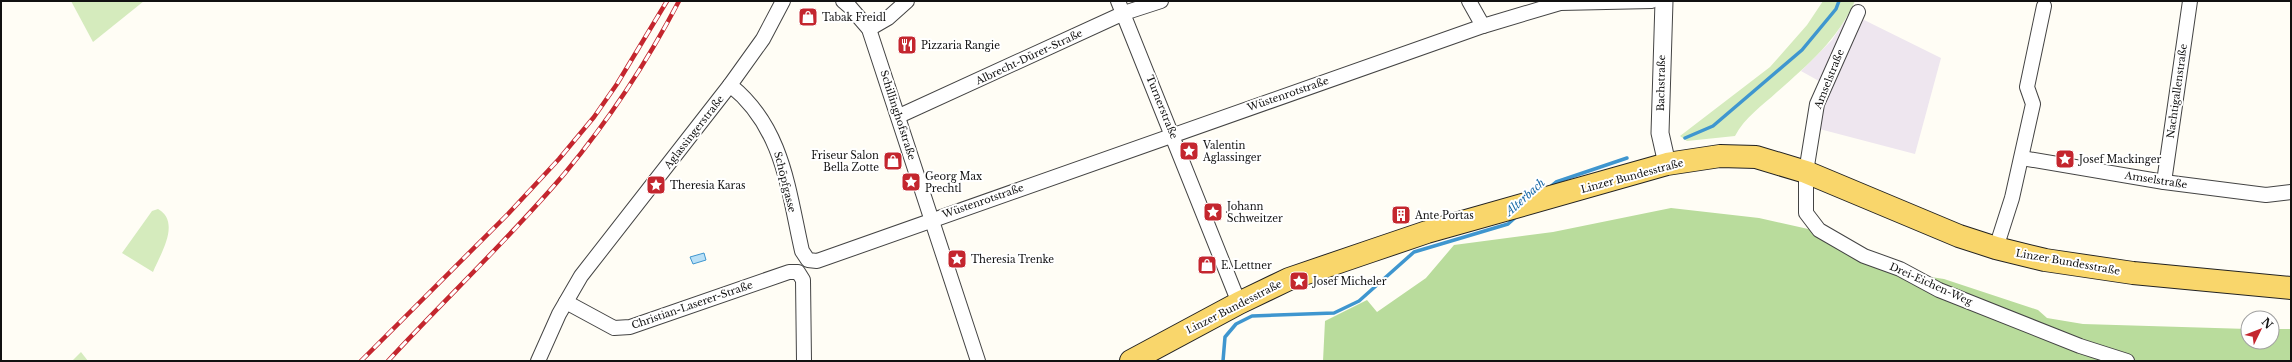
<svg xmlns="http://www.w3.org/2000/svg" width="2292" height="362" font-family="'Libre Baskerville',serif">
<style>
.industrial{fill:#eee6ef}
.green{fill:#d5ebbd}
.forest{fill:#b9dc9c}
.water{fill:#b9e0f7;stroke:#3f96cf}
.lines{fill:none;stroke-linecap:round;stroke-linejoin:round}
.stream{stroke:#3f96cf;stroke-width:3.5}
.minor-casing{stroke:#444;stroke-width:16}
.tertiary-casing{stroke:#444;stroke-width:19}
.primary-casing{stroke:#222;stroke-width:24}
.minor{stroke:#fff;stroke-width:14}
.tertiary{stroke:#fff;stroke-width:17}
.primary{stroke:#f9d66b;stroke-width:22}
.rail-casing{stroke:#c4262e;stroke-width:4.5}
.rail{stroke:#fff;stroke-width:3;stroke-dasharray:9;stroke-linecap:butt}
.labels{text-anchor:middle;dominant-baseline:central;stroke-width:4;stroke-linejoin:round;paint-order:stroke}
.poi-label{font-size:10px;fill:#111;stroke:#fff;text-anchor:start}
.street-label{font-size:10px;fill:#111;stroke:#fff}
.water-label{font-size:11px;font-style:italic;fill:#1768a6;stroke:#fff}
</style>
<rect width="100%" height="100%" fill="#fffdf5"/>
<path class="industrial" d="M1850 13 1941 58 1915 154 1808 126 1819 81 1801 71 1832 40Z"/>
<g class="green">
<path d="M71 1H144L93 42Z"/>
<path d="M1823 1H1855C1838 39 1808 65 1777 92 1762 106 1745 117 1735 136L1687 141 1680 136 1770 67 1807 25Z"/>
<path d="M158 209C181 222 161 253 153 272L122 253 152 211Z"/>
<path d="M81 352 88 361H72Z"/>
</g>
<path class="forest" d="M1671 208 1759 218 1835 235 1911 274 1944 279 2038 310 2047 318 2083 324 2248 329V342H2272V329H2291V361H1323L1325 321 1367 300 1377 312 1426 278 1454 245 1553 232Z"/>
<path class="water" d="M704 253 706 260 693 264 690 257Z"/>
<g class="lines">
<g class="stream">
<path d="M1685 138 1713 126 1802 50 1836 9 1839 1"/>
<path d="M1550 187 1556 182 1627 158"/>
<path d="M1223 361 1225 337 1236 324 1252 316 1334 313 1359 301 1414 252 1508 224 1517 216"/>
</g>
<defs>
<g id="minor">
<path d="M843 1 850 7 869 29 978 361"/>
<path d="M1118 1 1239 303"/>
<path d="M1469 1 1483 26"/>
<path d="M1858 12 1817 104 1806 172V213L1819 230 1864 256 1900 269 1939 290 2080 346 2127 361"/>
<path d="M869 29 888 18 907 1"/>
<path d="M730 85C783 127 788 189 802 251L808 260 817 261 1483 26 1560 3 1652 1"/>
<path d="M899 116 1124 13 1161 1"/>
<path d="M2022 158 2164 182 2266 195 2291 192"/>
<path d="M2164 182 2190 1"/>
<path d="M1996 248 2012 198 2033 104 2027 87 2044 6"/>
<path d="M566 302 614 328 630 327 789 272H798L803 280 804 361"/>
<path d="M538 361 559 314 581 276 730 85 763 39 783 1"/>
</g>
<path id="tertiary" d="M1664 1 1660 133 1667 164"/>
<path id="primary" d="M1131 361 1239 303 1289 279 1371 251 1427 232 1667 164 1720 156 1756 157 1806 172 1959 236 1996 248 2045 260 2133 273 2291 288"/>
</defs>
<use href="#minor" class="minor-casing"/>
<use href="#tertiary" class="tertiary-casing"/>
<use href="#primary" class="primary-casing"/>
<use href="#minor" class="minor"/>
<use href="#tertiary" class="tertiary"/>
<use href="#primary" class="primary"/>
<defs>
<g id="rail">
<path d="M361 361 508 214 559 159 594 117 617 84 667 1"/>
<path d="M388 361C446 298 509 239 565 173 609 120 647 62 679 1"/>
</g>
</defs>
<use href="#rail" class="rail-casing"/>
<use href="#rail" class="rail"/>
</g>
<defs>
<symbol id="shop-square" viewBox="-11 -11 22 22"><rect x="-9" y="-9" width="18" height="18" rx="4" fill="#c4262e" stroke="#fff"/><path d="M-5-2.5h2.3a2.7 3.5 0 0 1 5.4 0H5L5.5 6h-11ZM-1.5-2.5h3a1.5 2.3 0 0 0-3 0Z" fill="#fff"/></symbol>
<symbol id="restaurant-square" viewBox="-11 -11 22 22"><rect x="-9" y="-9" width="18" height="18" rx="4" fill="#c4262e" stroke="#fff"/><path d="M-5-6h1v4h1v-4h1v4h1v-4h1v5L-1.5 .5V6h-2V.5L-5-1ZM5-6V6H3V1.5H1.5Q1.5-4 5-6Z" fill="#fff"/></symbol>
<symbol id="sight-square" viewBox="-11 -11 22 22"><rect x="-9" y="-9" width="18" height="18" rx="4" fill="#c4262e" stroke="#fff"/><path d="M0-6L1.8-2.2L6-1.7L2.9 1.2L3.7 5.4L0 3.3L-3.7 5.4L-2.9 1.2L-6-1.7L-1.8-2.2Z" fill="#fff"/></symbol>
<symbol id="building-square" viewBox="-11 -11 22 22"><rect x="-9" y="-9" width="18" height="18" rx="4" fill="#c4262e" stroke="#fff"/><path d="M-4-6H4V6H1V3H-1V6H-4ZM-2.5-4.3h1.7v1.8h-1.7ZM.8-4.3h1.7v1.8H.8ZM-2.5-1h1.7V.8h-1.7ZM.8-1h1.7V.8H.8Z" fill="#fff"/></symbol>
</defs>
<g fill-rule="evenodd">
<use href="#shop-square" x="797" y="6" width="22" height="22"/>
<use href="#restaurant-square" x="896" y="34" width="22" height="22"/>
<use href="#sight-square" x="1178" y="140" width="22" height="22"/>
<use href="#sight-square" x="2054" y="148" width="22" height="22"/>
<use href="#shop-square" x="882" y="150" width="22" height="22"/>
<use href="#sight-square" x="900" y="171" width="22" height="22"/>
<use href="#sight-square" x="645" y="174" width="22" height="22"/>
<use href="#sight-square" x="1202" y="201" width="22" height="22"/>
<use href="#building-square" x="1390" y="204" width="22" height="22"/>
<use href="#sight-square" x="946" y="248" width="22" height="22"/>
<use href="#shop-square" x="1196" y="254" width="22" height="22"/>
<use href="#sight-square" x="1288" y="270" width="22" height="22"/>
</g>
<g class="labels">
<g class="poi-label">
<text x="822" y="17">Tabak Freidl</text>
<text x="921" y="45">Pizzaria Rangie</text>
<text x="1203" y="145">Valentin<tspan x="1203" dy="12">Aglassinger</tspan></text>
<text x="879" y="155" text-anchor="end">Friseur Salon<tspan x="879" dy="12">Bella Zotte</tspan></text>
<text x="2079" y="159">Josef Mackinger</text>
<text x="925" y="176">Georg Max<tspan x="925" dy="12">Prechtl</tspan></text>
<text x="670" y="185">Theresia Karas</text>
<text x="1227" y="206">Johann<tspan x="1227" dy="12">Schweitzer</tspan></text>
<text x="1415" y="215">Ante Portas</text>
<text x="971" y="259">Theresia Trenke</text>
<text x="1221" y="265">E. Lettner</text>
<text x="1313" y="281">Josef Micheler</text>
</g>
<g class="street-label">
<text transform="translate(1029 57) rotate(-25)">Albrecht-Dürer-Straße</text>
<text transform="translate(1829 79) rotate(-68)">Amselstraße</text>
<text transform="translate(1661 83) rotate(-89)">Bachstraße</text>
<text transform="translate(2177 91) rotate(-82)">Nachtigallenstraße</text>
<text transform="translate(1288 94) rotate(-19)">Wüstenrotstraße</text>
<text transform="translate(1162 107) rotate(68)">Turnerstraße</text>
<text transform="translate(898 115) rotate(72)">Schillinghofstraße</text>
<text transform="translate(694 132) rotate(-52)">Aglassingerstraße</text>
<text transform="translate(1632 176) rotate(-15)">Linzer Bundesstraße</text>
<text transform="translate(2156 180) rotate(9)">Amselstraße</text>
<text transform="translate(785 182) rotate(76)">Schöpfgasse</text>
<text transform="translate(983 201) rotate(-19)">Wüstenrotstraße</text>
<text transform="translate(2068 262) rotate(10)">Linzer Bundesstraße</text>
<text transform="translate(1931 284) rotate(24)">Drei-Eichen-Weg</text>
<text transform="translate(692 305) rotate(-19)">Christian-Laserer-Straße</text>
<text transform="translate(1234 307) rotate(-27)">Linzer Bundesstraße</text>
</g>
<g class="water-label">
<text transform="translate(1525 197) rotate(-42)">Alterbach</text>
</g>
</g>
<rect width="2292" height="362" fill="none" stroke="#111111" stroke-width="4"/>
<g transform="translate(2260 330) rotate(47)"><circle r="19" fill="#ffffff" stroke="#a0a0a0"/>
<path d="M0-3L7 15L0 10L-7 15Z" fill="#c4262e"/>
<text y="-6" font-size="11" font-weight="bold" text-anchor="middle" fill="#111111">N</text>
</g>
</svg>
